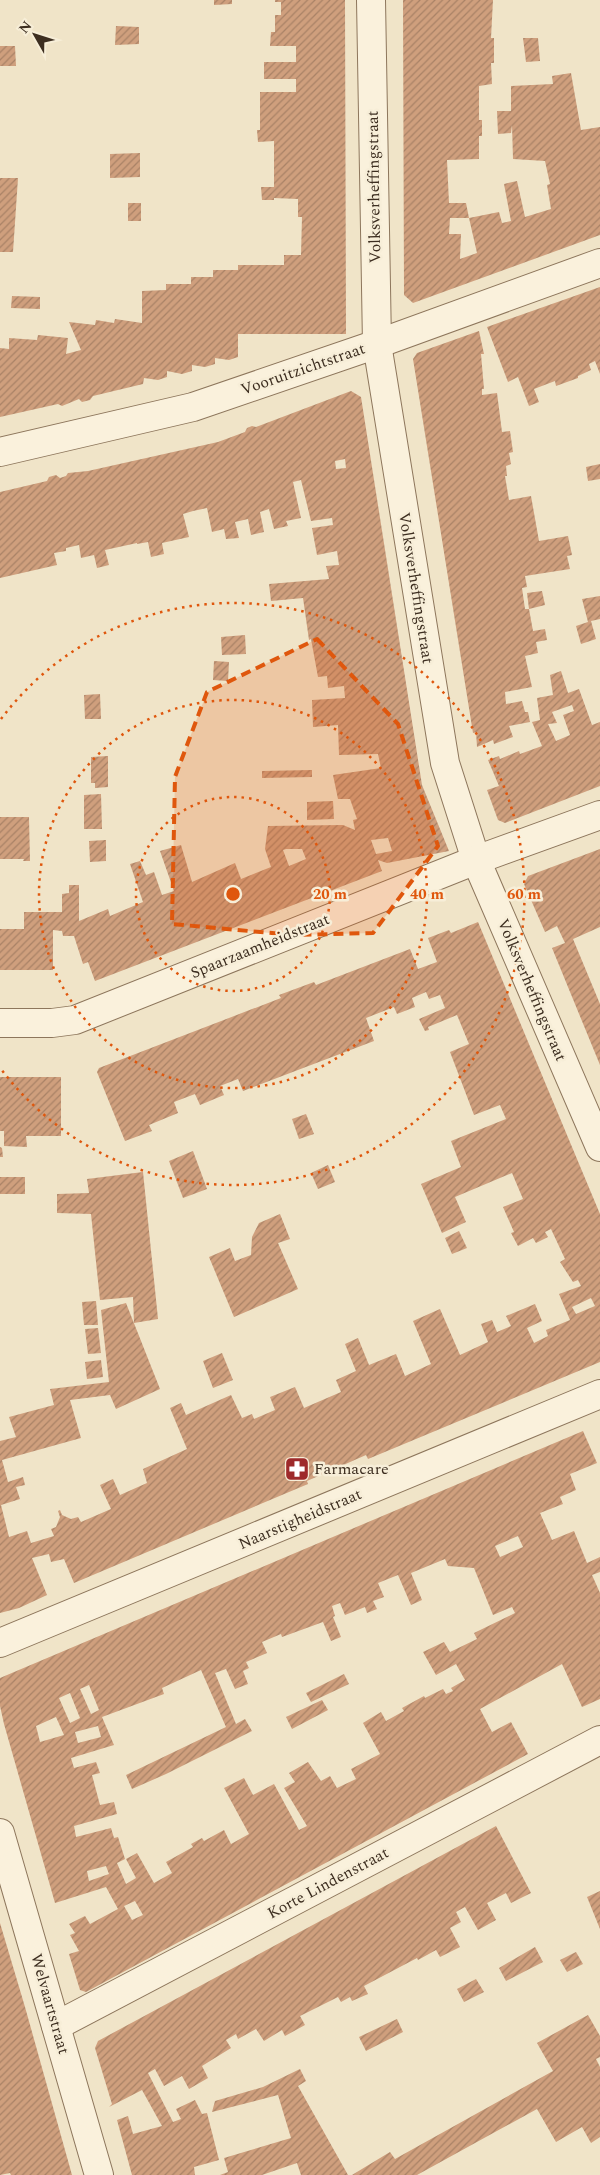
<svg xmlns="http://www.w3.org/2000/svg" width="600" height="2175" font-family="Spectral,serif">
<style>
.building{fill:url(#building-hatch);fill-rule:evenodd}
.lines{fill:none;stroke-linecap:round;stroke-linejoin:round}
.minor-casing{stroke:#8d765c;stroke-width:30}
.minor{stroke:#faf1dc;stroke-width:28}
.marked{fill:#df570d;fill-opacity:0.2;stroke:#df570d;stroke-width:4;stroke-dasharray:10 6;stroke-linejoin:round}
.ring{fill:none;stroke:#df570d;stroke-width:2.5;stroke-dasharray:2.5 5}
.labels{text-anchor:middle;dominant-baseline:central;stroke-width:5;stroke-linejoin:round;paint-order:stroke}
.street-label{font-size:16px;fill:#3d2e20;stroke:#f7eed8}
.poi-label{font-size:16px;fill:#3d2e20;stroke:#f7eed8;text-anchor:start}
.centre{fill:#df570d;stroke:#f7eed8;stroke-width:2.5}
.ring-label{font-size:15px;text-anchor:middle;font-weight:bold;fill:#df570d;stroke:#f7eed8;stroke-width:5;stroke-linejoin:round;paint-order:stroke}
</style>
<defs>
<pattern id="building-hatch" width="6" height="6" patternUnits="userSpaceOnUse" patternTransform="scale(1.25)"><rect width="6" height="6" fill="#cf9f7d"/><path d="M-1 1l2-2M0 6l6-6M5 7l2-2" fill="none" stroke="#a98266"/></pattern>
</defs>
<rect width="100%" height="100%" fill="#f0e4c8"/>
<g class="building">
<path d="M214 0H232V4L214 5Z"/>
<path d="M275 0H345L346 334H238V357L229 360 215 358V364L205 367 192 365V371L182 374 167 371V377L158 380 144 378 143 384 93 396 90 400 82 402 79 399 62 406 58 404 0 417V348L9 349V338L37 340 38 335 68 338 66 354 81 350 69 322 95 325 96 320 114 323 115 319 142 323V291L166 290V284H191V277H213V270H238V265H284V255H301L302 217H298V199L274 198V200H262L261 187H274V141L258 142 257 130H260V92H296V79H264V62H296V46H270L271 32H275V15H281V2H275Z"/>
<path d="M403 0H493L491 38H494V63H491L492 84 479 86V120H482V136H479V159L447 160 449 203H466L469 218H450L449 234H461L460 259 477 253 469 218 499 212 502 223 511 221 504 184 517 181 525 217 551 209 547 185 550 184 545 161 513 159 512 125 511 133 498 134 497 111H511V86L553 84 552 76 571 73 581 130 600 127V235L413 303 404 295Z"/>
<path d="M116 26 139 27V44L115 45Z"/>
<path d="M523 38H538L540 61 526 62Z"/>
<path d="M0 46H15L16 66H0Z"/>
<path d="M140 153V177L110 178V154Z"/>
<path d="M0 178H18L13 252H0Z"/>
<rect x="128" y="203" width="13" height="18"/>
<path d="M600 287V374L595 361 589 364 591 370 578 376V378L556 386 555 381 534 389 539 402 529 406 518 377 508 382 487 327Z"/>
<path d="M12 296 40 297V309L11 308Z"/>
<path d="M479 331 484 354H481L484 389H482V395L497 393 502 432 510 431 513 452 509 453 511 464 506 466 507 476H505L509 500 531 496 539 541 568 536 572 555 567 556 570 569 525 576 527 587 522 588 525 609H529L533 631 545 629 547 640 536 642 538 653 525 656 532 687 505 692 506 704 522 701 525 712H528L530 722 509 726 513 737 494 744 493 740 477 747 476 732 473 733 413 359 417 353Z"/>
<path d="M351 391 361 397 422 785 449 851 387 863 378 860 382 871 95 981 88 962 83 964 74 936H63L62 931 53 930V970H0V929H24V912H62V894L69 893V885H79V921L108 909 110 916 143 902 130 864 140 861 146 875 154 872 162 895 174 891 160 851 181 845 192 882 235 863 241 879 271 867 265 849 268 826 343 825 355 830 353 820 357 819 350 799H338L333 775 381 768 378 754 339 755 338 725 313 727 312 700 345 698 344 686 328 688 327 676 318 677 311 639 309 640 303 598 271 601 269 584 329 579 326 566 339 565 337 551 317 555 312 528 333 525 332 518 311 521 301 480 293 482 301 518 286 521 288 526 274 529 269 509 260 512 264 532 251 535 248 519 235 522 239 538 226 539 224 529 212 532 207 508 193 511 183 514 189 537 162 543 164 554 151 557 148 542 137 544V543L105 550 109 565 97 568 94 555 81 558 79 545 66 548V551L54 553 57 565 0 578V492L47 481 49 477 56 475 60 478 66 476 68 473 88 471 218 442 245 432 247 428 252 426 256 427ZM345 459 346 468 336 469 335 461ZM388 838 392 851 376 854 371 840ZM286 849H302L306 859 289 866 283 850Z"/>
<path d="M600 464V479L588 481 586 467Z"/>
<path d="M542 591 545 605 529 609 527 593Z"/>
<path d="M600 596V619L591 621 596 639 581 644 576 626 588 622 582 599Z"/>
<path d="M245 635 246 654 222 655 221 637Z"/>
<path d="M214 661 229 662 228 681 213 680Z"/>
<path d="M561 671 568 693 579 689 592 725 600 722V786L505 823 498 820 487 790 499 786 488 760 499 756 500 759 519 751 520 754 542 746 532 722 540 720 537 698 553 695 550 675ZM572 705 574 711 563 715 570 735 556 741 548 724 557 723 552 712Z"/>
<path d="M100 694 101 719H85L84 695Z"/>
<path d="M108 756V787L95 788V783H91V757Z"/>
<path d="M312 770V777L262 778V771Z"/>
<path d="M101 794 102 829H84V795Z"/>
<path d="M333 801 334 819 307 820V802Z"/>
<path d="M0 817H29L30 861H23L24 859H0Z"/>
<path d="M106 840V861L90 862 89 841Z"/>
<path d="M600 849V927L573 939 600 1004V1065L552 948 565 943 557 926 545 932 524 884 528 876Z"/>
<path d="M478 922 600 1214V1362L368 1459 366 1455 307 1481 308 1484 74 1583 64 1559 51 1562 49 1554 32 1558 47 1595 19 1608 0 1613V1441L16 1437 9 1417 54 1405 50 1389 109 1382 101 1310 126 1303 160 1389 116 1409 110 1395 70 1400 81 1438 2 1460 8 1482 23 1477 25 1485 16 1487 20 1499 1 1505 9 1537 27 1531 31 1543 54 1536 51 1529 56 1527 60 1517 58 1511 60 1510 62 1515 71 1519 78 1517 81 1522 111 1509 100 1485 113 1479 120 1495 147 1483 143 1469 187 1449 170 1408 181 1403 186 1415 231 1395 242 1418 252 1414 254 1419 275 1410 270 1397 295 1387 304 1408 341 1392 336 1380 356 1371 345 1344 358 1338 369 1365 396 1354 405 1376 431 1364 413 1321 440 1309 460 1355 488 1342 481 1324 492 1320 497 1332 511 1326 506 1316 535 1304 542 1321 527 1328 534 1343 548 1336 546 1330 570 1320 559 1294 581 1286 578 1280 573 1282 560 1262 565 1259 551 1229 545 1232 548 1237 536 1243 533 1238 518 1246 511 1233 514 1232 503 1207 523 1199 512 1173 455 1197 466 1222 442 1233 421 1184 461 1167 451 1141 506 1119 500 1105 474 1115 450 1052 469 1044 457 1015 428 1027 429 1030 425 1031 419 1019 445 1008 440 995 429 999 426 992 412 998 415 1007 397 1014 394 1007 366 1018 374 1041 243 1091 238 1079 220 1086 224 1095 200 1105 195 1094 174 1102 178 1113 149 1125 152 1131 125 1141 97 1072 99 1068 281 998 279 995 314 982 316 985 410 949 418 969 437 962 428 938 449 930 451 933ZM591 1298 595 1306 576 1314 572 1307Z"/>
<path d="M0 1077H61V1136H26L27 1147 4 1146V1131H0Z"/>
<path d="M306 1114 314 1134 299 1139 292 1119Z"/>
<path d="M0 1147 2 1148 3 1157H0Z"/>
<path d="M193 1151 207 1189 183 1198 169 1161Z"/>
<path d="M328 1165 335 1182 318 1189 311 1173Z"/>
<path d="M143 1172 158 1319 134 1323 133 1297 100 1300 91 1214 57 1213V1194L89 1193 87 1179Z"/>
<rect x="0" y="1177" width="25" height="17"/>
<path d="M280 1214 290 1239 278 1243 298 1289 234 1317 209 1257 230 1248 235 1261 251 1255 252 1237 259 1223Z"/>
<path d="M459 1231 467 1248 452 1254 445 1238Z"/>
<path d="M96 1301 98 1325H84L82 1302Z"/>
<path d="M98 1328 101 1353 88 1354 85 1329Z"/>
<path d="M222 1353 233 1380 213 1388 203 1361Z"/>
<path d="M101 1360 103 1377 87 1379 85 1362Z"/>
<path d="M583 1431 597 1463 570 1474 576 1490 560 1497 563 1504 540 1513 552 1540 574 1531 587 1563 600 1557V1572L592 1575 600 1593V1699L582 1707 562 1664 480 1709 492 1732 511 1722 528 1754 86 1992 80 1990 69 1954 79 1951 70 1935 75 1933 69 1924 85 1916 90 1924 118 1909 106 1887 55 1903 4 1724 0 1706V1678ZM518 1536 523 1547 500 1557 495 1546ZM445 1559 448 1566 474 1568 493 1615 512 1607 515 1613 474 1633 477 1639 450 1652 444 1642 423 1652 436 1675 456 1664 465 1680 451 1688 453 1691 446 1694 443 1689 425 1698 424 1696 402 1708 404 1711 386 1721 381 1712 363 1723 380 1754 351 1769 356 1779 337 1788 330 1776 321 1781 308 1762 289 1773 295 1782 284 1788 307 1826 299 1830 274 1784 253 1795 244 1778 224 1788 249 1834 231 1844 224 1830 204 1841 202 1838 191 1844 193 1847 166 1862 172 1873 154 1883 137 1853 126 1859 136 1878 126 1884 117 1863 125 1859 118 1837 114 1838 111 1828 76 1837 74 1826 117 1814 114 1802 100 1805 92 1775 100 1773 96 1762 74 1768 71 1758 114 1745 102 1717 164 1694 162 1688 201 1670 226 1727 126 1775 132 1789 166 1774 252 1731 245 1719 236 1724 215 1673 226 1669 235 1689 248 1684 243 1671 249 1668 246 1662 267 1653 262 1642 281 1634 282 1637 323 1622 331 1641 341 1637 333 1617 335 1616 332 1606 340 1603 345 1615 365 1607 367 1613 377 1609 373 1601 384 1597 378 1583 398 1575 411 1605 422 1600 411 1573ZM89 1685 99 1710 91 1714 80 1689ZM70 1693 80 1718 70 1723 59 1698ZM56 1717 64 1735 40 1742 36 1726ZM98 1726 101 1737 78 1743 75 1732ZM106 1866 109 1874 89 1881 87 1871ZM135 1901 143 1915 132 1920 124 1906Z"/>
<path d="M344 1674 349 1684 311 1702 306 1693Z"/>
<path d="M322 1700 328 1710 292 1729 286 1717Z"/>
<path d="M496 1826 531 1893 511 1903 506 1893 487 1903 496 1920 478 1930 465 1907 456 1912 461 1922 450 1928 460 1947 440 1957 436 1950 418 1960 417 1958 364 1986 368 1994 352 2001 350 1997 341 2002 338 1997 300 2016 305 2025 285 2036 282 2030 264 2041 256 2029 238 2039 236 2034 226 2040 231 2048 202 2066 208 2078 189 2089 182 2076 164 2086 155 2069 148 2073 173 2122 181 2119 176 2109 195 2100 202 2114 207 2113 219 2160 194 2167 195 2175H132L117 2120 128 2116 133 2134 162 2126 142 2090 109 2107 112 2104 95 2048 98 2041Z"/>
<path d="M600 1891V1929L587 1897Z"/>
<path d="M0 1923 25 2007 72 2175H11L10 2173 0 2175Z"/>
<path d="M535 1947 543 1962 506 1981 499 1968Z"/>
<path d="M576 1952 583 1964 567 1972 560 1960Z"/>
<path d="M476 1979 484 1992 464 2002 457 1989Z"/>
<path d="M588 2015 600 2036V2057L596 2059 600 2067V2137L591 2143 582 2127 556 2142 537 2109 417 2175H352L390 2152 395 2159 553 2071 537 2043Z"/>
<path d="M397 2019 403 2032 366 2051 359 2037Z"/>
<path d="M300 2069 306 2081 298 2086 348 2175H301L297 2163 262 2175H220L228 2172 224 2158 291 2138 278 2095 212 2112 215 2101 263 2087Z"/>
</g>
<g class="lines">
<defs>
<g id="minor">
<path d="M371 0 377 344 445 763 476 860 600 1147"/>
<path d="M0 452 193 407 377 344 600 263"/>
<path d="M0 1023H52L75 1020 476 860 600 815"/>
<path d="M0 1643 600 1394"/>
<path d="M0 1833 99 2175"/>
<path d="M56 2026 600 1740"/>
</g>
</defs>
<use href="#minor" class="minor-casing"/>
<use href="#minor" class="minor"/>
</g>
<path class="marked" d="M317 639 398 724 438 846 373 933 293 935 172 924 175 777 207 692Z"/>
<g class="ring">
<circle cx="233" cy="894" r="97"/>
<circle cx="233" cy="894" r="194"/>
<path d="M1 719A291 291 0 1 1 1 1069"/>
</g>
<defs>
<symbol id="pharmacy-square" viewBox="-11 -11 22 22"><rect x="-9" y="-9" width="18" height="18" rx="4" fill="#9e2a2b" stroke="#f7eed8"/><path d="M-2-6h4v4h4v4h-4v4h-4v-4h-4v-4h4Z" fill="#fff"/></symbol>
</defs>
<g fill-rule="evenodd">
<use href="#pharmacy-square" x="283" y="1455" width="28" height="28"/>
</g>
<g class="labels">
<g class="street-label">
<text transform="translate(374 187) rotate(-91)">Volksverheffingstraat</text>
<text transform="translate(303 369) rotate(-19)">Vooruitzichtstraat</text>
<text transform="translate(416 588) rotate(81)">Volksverheffingstraat</text>
<text transform="translate(260 946) rotate(-22)">Spaarzaamheidstraat</text>
<text transform="translate(532 990) rotate(67)">Volksverheffingstraat</text>
<text transform="translate(300 1519) rotate(-23)">Naarstigheidstraat</text>
<text transform="translate(328 1883) rotate(-28)">Korte Lindenstraat</text>
<text transform="translate(50 2004) rotate(74)">Welvaartstraat</text>
</g>
<g class="poi-label">
<text x="314" y="1469">Farmacare</text>
</g>
</g>
<circle cx="233" cy="894" r="8" class="centre"/>
<g class="ring-label">
<text x="330" y="899">20 m</text>
<text x="427" y="899">40 m</text>
<text x="524" y="899">60 m</text>
</g>
<g transform="translate(35 35) rotate(309)" stroke="#f7eed8" stroke-width="4" paint-order="stroke">
<path d="M0-4L9 19L0 12L-9 19Z" fill="#3d2e20"/>
<text y="-8" font-size="14" font-weight="bold" text-anchor="middle" fill="#3d2e20">N</text>
</g>
</svg>
